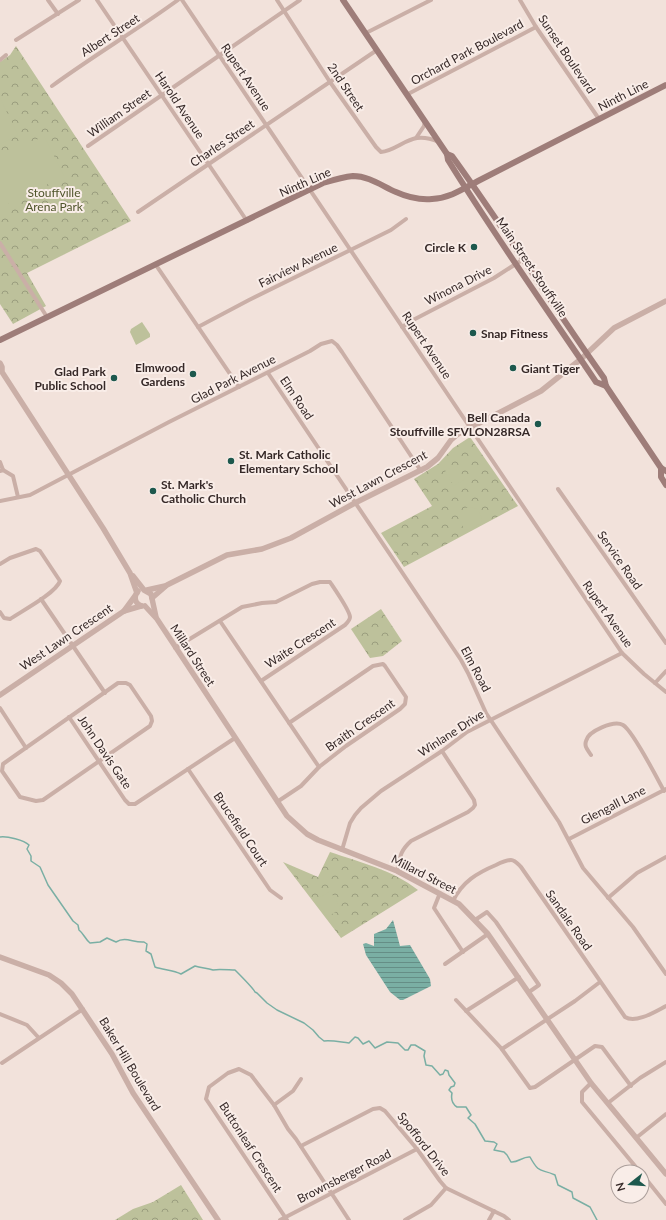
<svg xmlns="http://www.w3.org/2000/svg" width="666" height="1220" font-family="Lato,sans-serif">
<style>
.forest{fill:url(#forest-crowns)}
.pitch{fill:#bdc19b}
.water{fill:url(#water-rules)}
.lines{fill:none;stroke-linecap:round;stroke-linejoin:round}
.stream{stroke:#7aafa4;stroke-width:1.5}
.minor{stroke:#caafa7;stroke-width:4}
.tertiary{stroke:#caafa7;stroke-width:5.5}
.secondary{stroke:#9e7d79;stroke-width:6}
.poi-dot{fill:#1d584d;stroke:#f9ede8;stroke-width:1.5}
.labels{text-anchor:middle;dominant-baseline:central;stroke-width:4;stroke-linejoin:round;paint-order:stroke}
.street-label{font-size:12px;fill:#362928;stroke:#f9ede8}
.park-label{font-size:12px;fill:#50552c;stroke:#f9ede8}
.poi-label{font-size:12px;font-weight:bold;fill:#362928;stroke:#f9ede8;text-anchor:end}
</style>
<defs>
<pattern id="forest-crowns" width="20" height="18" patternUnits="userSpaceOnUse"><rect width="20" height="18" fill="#bdc19b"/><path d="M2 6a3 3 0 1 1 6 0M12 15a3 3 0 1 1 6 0" fill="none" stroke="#9a9d7e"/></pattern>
<pattern id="water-rules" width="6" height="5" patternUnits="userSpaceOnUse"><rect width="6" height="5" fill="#7aafa4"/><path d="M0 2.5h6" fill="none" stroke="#658e86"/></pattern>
</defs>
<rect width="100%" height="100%" fill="#f2e2db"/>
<g class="forest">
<path d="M16 46 131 221 27 273 46 306 13 324 0 304V62L10 55Z"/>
<path d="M470 437 518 506 404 567 381 533 432 506 414 479 438 464 453 448Z"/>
<path d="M381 609 402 641 383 656 370 658 351 629Z"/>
<path d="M330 852C359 862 393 870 418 890L341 938 283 862 318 877Z"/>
<path d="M181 1185 203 1220H115L133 1209 153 1202Z"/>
</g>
<g class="pitch">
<path d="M0 98 18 135 0 144Z"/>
<path d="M44 136 64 176 0 208V158Z"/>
<path d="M142 322 150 334V337L136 345 130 332 131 329Z"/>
<path d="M455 464 465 479 454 486 445 471Z"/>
<path d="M470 507 477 509C483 518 485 522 474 527 470 529 469 530 464 529L459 519 460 513 465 508Z"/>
<path d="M330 891 341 908 328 917 316 900Z"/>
</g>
<path class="water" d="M393 920 400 946 410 945 430 979 431 986 403 1000H400L390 992 366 955 363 944 366 943 374 946V934L386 929Z"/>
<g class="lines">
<path class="stream" d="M0 837C7 836 24 840 29 845L27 849 31 856V861L40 867 48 885 73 921 78 925 79 930C84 934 85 939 90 943L100 942 107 938 116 942C126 936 133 943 144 942L147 944 146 951 151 954 155 967C163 970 173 970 181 974L195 966C201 968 207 968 213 970 217 969 230 970 235 970 240 975 253 988 255 992L257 993 267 1003 277 1010 304 1023 313 1030 319 1037 324 1041C332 1040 340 1042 349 1043L355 1037 358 1038 363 1044 369 1041 375 1048 387 1042 398 1043 405 1050H408L411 1045H415L425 1051 424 1056 426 1065 432 1066 440 1075 443 1074 445 1070 448 1071 449 1075 455 1083 454 1086 451 1087 449 1090 452 1093C451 1098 452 1104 457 1107H466L471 1115 468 1118 475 1124 485 1141 494 1142 497 1144 494 1150 504 1152 507 1155 511 1162C518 1163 523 1156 530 1157 540 1175 540 1168 555 1175L558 1185 572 1192 573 1198 590 1207 597 1220"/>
<g class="minor">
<path d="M48 0 58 14"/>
<path d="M97 0 247 221"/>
<path d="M182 0 622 653 644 674 666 692"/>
<path d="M277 0 330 82 376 147 381 152C394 151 404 140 417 138 424 137 432 139 439 142"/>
<path d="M520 0 536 27 599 119"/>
<path d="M366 33 431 0"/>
<path d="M16 40 79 0"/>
<path d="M0 60 6 55"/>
<path d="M52 86C93 56 137 30 178 0"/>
<path d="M408 94 536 27"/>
<path d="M416 138 424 126 425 121"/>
<path d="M88 146 300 0"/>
<path d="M138 212 377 50"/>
<path d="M0 243 47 317"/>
<path d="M156 265 239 387"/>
<path d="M198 327 249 300 391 230 406 219"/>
<path d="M402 327 415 319 494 278 522 260"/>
<path d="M268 373 461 660 468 673 486 713 559 822 583 868 633 927 666 974"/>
<path d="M0 462 3 470"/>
<path d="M0 471 3 470 13 476 18 497"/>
<path d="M558 489 666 643"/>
<path d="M0 501 30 495 169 422 310 351 321 344 332 341 337 345 342 352 421 471"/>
<path d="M0 564 10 558 36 549 40 551 60 581C56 593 22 611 10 619L4 618 0 612"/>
<path d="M41 599 105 693"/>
<path d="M220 621 319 767"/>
<path d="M175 648 242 607 262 603 276 602 312 584 320 582H330C334 588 350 611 350 617 350 620 347 623 345 625L261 681"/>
<path d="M118 683H126L130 685 151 716 152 721 150 726 43 800 36 801 20 797 2 771 3 764Z"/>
<path d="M655 683 666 671"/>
<path d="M0 708 26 748"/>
<path d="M69 717 125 800 129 804H135L235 738"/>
<path d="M591 755C588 750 584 747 586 741 588 731 614 720 623 725 633 731 657 778 664 791"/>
<path d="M188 769 270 890 281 898"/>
<path d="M277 802 301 786 319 767 346 746 400 709 405 704 406 697 385 666 383 664 373 666 289 723"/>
<path d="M569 839 666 789"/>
<path d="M342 850 350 823 355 815 361 808 381 791 442 751 467 732 622 653"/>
<path d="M397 871C400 857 400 851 411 841L468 812 473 808 475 805 474 800 442 751"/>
<path d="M440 893 434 908 463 952"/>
<path d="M608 898 637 873 666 857"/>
<path d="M453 901C462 882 477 873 496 865 500 863 506 860 511 860 515 860 518 864 521 867L625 1017C636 1024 656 1011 666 1006"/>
<path d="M475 920 487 912 496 922 539 985 529 992"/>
<path d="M445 964 488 934"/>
<path d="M456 1000 501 1048 530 1088 535 1087 595 1046 602 1047 631 1086"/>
<path d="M466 1011 519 977"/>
<path d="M0 1014 27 1025 38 1037"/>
<path d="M502 1049 575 1001 600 982"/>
<path d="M2 1063 83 1009"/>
<path d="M591 1083 582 1092V1102L640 1172"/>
<path d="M608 1103 640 1078 666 1062"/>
<path d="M274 1105 293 1091 301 1079"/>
<path d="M636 1138 666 1114"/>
<path d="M301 1146 373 1109 380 1108 385 1111 417 1149 440 1181 446 1188 504 1216 509 1220"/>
<path d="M642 1174 666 1204"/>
<path d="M280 1220 417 1149"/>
<path d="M287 1220 206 1099 209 1087 228 1073 239 1069 251 1075 274 1105 288 1129 296 1139 349 1220"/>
<path d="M405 1220 431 1205 446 1188"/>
<path d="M489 1220 494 1211"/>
</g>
<g class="tertiary">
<path d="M0 363 2 367V372L103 528 130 573 137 593"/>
<path d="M133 576 144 590 151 594 156 617"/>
<path d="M147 590 165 586"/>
<path d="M138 591C133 597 135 604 142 606"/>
<path d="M152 598 167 585 227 555 262 549 291 538 355 503 427 467 438 458 451 440 458 434 541 391 581 359 614 328 666 301"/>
<path d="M145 606 157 619 287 816 307 834 318 840 397 871 459 904 488 934 591 1083 666 1174"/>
<path d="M124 611 135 596"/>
<path d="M0 695 124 611 141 606"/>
<path d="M0 957 49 975 61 983 72 994 112 1054 133 1093 218 1220"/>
</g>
<g class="secondary">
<path d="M343 0 447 154 448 160C495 236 546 308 596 382L606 386"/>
<path d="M447 154 452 156C505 229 552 305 604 378L606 386 661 468 666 471"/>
<path d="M0 340 323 183C333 180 343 177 353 176 369 176 382 186 396 192 407 197 420 200 432 199 450 198 463 189 478 181L666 85"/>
<path d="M661 468V477L666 485"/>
</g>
</g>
<g class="poi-dot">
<circle cx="474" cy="247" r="4"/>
<circle cx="473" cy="333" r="4"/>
<circle cx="513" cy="368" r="4"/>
<circle cx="193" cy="374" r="4"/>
<circle cx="114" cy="378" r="4"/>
<circle cx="538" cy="424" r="4"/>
<circle cx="231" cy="461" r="4"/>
<circle cx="153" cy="491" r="4"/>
</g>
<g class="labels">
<g class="street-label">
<text transform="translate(110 35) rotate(-33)">Albert Street</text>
<text transform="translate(467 52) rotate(-28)">Orchard Park Boulevard</text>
<text transform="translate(567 54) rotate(56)">Sunset Boulevard</text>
<text transform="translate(246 77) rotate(56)">Rupert Avenue</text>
<text transform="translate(346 87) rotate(56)">2nd Street</text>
<text transform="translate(623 95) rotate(-27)">Ninth Line</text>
<text transform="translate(180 105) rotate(56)">Harold Avenue</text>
<text transform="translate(119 113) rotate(-35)">William Street</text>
<text transform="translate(222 143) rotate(-34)">Charles Street</text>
<text transform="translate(305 182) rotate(-24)">Ninth Line</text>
<text transform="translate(298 265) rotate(-26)">Fairview Avenue</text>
<text transform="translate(532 267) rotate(56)">Main Street Stouffville</text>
<text transform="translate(458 285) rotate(-27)">Winona Drive</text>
<text transform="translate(427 345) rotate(56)">Rupert Avenue</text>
<text transform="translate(233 379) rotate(-27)">Glad Park Avenue</text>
<text transform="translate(297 398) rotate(56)">Elm Road</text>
<text transform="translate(378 479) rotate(-28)">West Lawn Crescent</text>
<text transform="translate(620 560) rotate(55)">Service Road</text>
<text transform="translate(608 614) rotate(55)">Rupert Avenue</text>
<text transform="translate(66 637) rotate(-34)">West Lawn Crescent</text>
<text transform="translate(300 643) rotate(-33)">Waite Crescent</text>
<text transform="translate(193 655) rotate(57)">Millard Street</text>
<text transform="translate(476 669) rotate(62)">Elm Road</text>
<text transform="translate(360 725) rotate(-35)">Braith Crescent</text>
<text transform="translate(451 733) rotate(-33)">Winlane Drive</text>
<text transform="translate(105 752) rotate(56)">John Davis Gate</text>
<text transform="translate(613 805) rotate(-27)">Glengall Lane</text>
<text transform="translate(241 829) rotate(56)">Brucefield Court</text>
<text transform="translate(424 874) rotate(27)">Millard Street</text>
<text transform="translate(569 920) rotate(55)">Sandale Road</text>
<text transform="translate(130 1064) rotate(59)">Baker Hill Boulevard</text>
<text transform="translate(424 1144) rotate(52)">Spofford Drive</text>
<text transform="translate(251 1147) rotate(57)">Buttonleaf Crescent</text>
<text transform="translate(344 1176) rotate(-27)">Brownsberger Road</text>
</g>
<g class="park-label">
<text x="54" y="192">Stouffville<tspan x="54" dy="14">Arena Park</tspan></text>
</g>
<g class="poi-label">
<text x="466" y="247">Circle K</text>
<text x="481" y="333" text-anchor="start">Snap Fitness</text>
<text x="185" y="367">Elmwood<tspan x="185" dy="14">Gardens</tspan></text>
<text x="521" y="368" text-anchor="start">Giant Tiger</text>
<text x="106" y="371">Glad Park<tspan x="106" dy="14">Public School</tspan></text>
<text x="530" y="417">Bell Canada<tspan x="530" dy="14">Stouffville SFVLON28RSA</tspan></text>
<text x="239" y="454" text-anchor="start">St. Mark Catholic<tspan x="239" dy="14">Elementary School</tspan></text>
<text x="161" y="484" text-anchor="start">St. Mark's<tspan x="161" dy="14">Catholic Church</tspan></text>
</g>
</g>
<g transform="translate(630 1184) rotate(253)"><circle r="19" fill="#f9ede8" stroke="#ab9f9b"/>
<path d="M0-3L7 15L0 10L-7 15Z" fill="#1d584d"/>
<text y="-6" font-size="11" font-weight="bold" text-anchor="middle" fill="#362928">N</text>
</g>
</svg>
